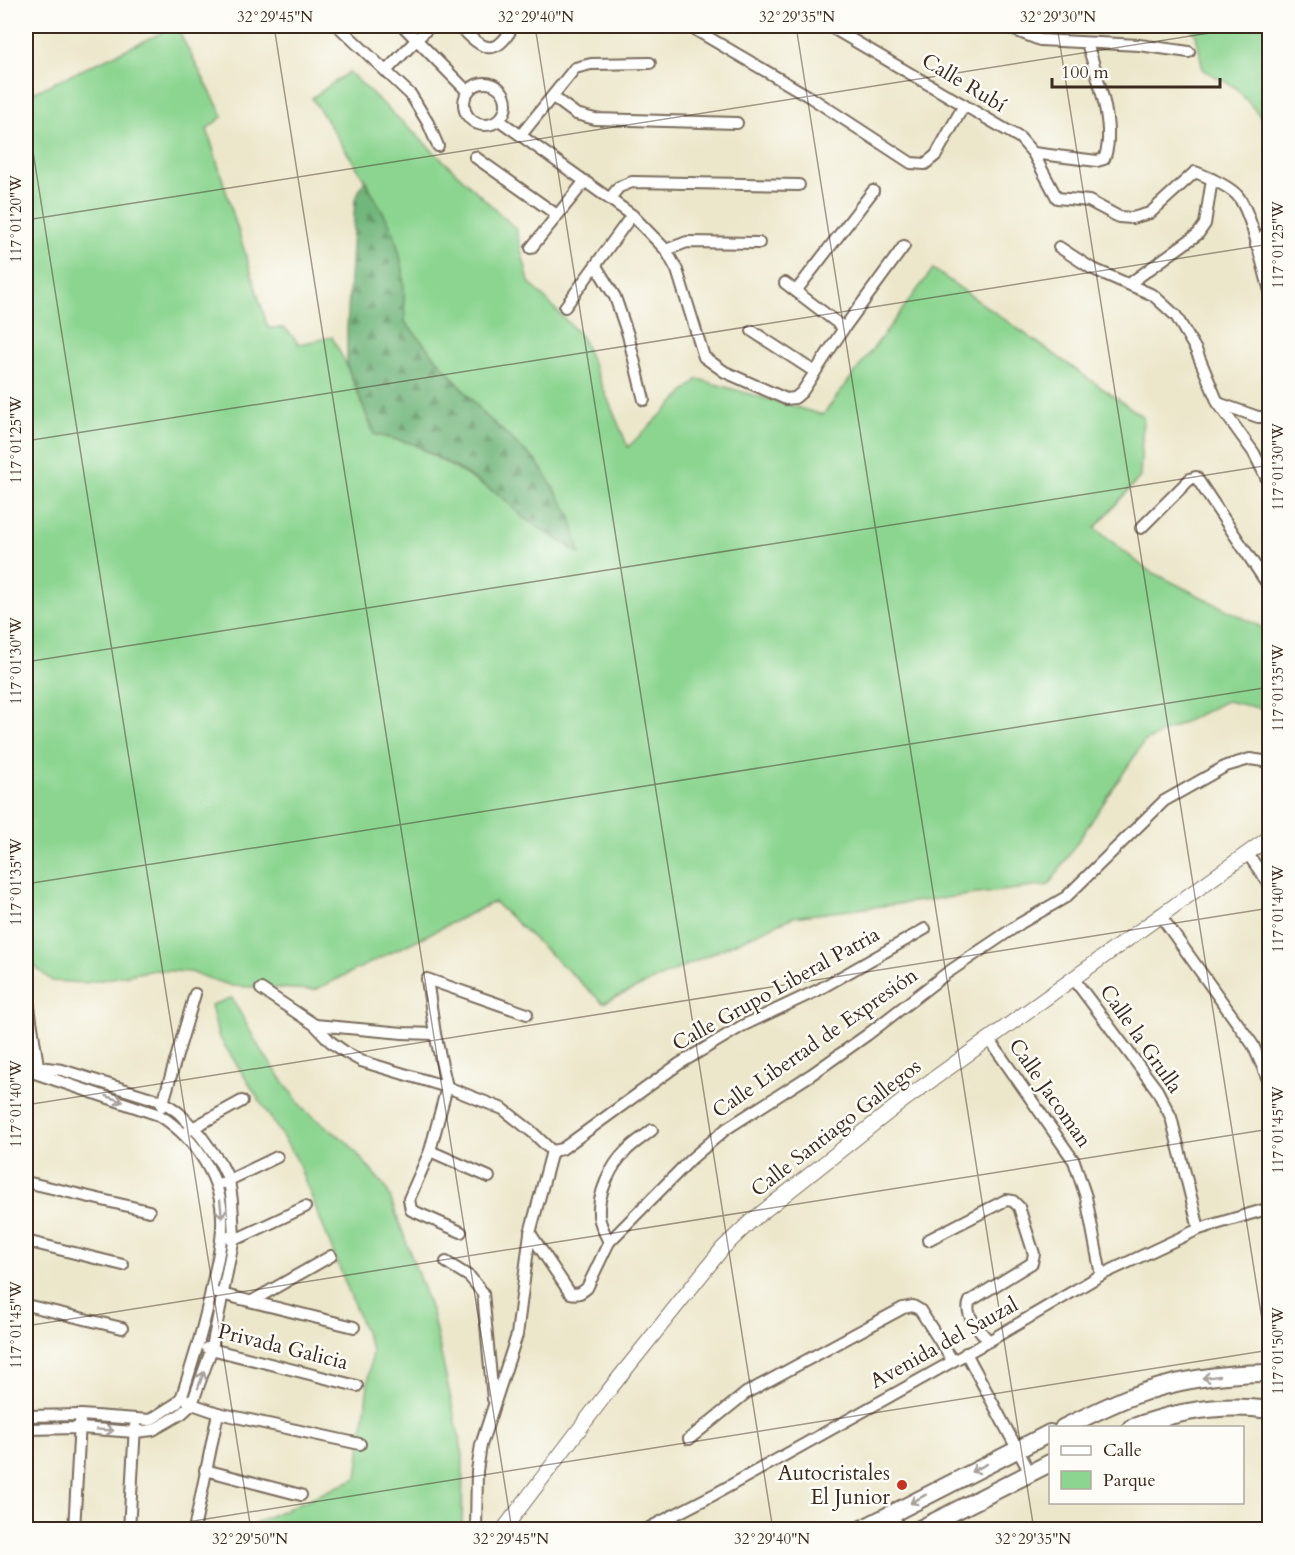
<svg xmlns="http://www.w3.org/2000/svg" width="1295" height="1555" font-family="Cardo,serif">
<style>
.green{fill:#8cd591;stroke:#648058;stroke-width:1.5}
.forest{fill:url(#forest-firs);stroke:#56704c;stroke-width:1.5}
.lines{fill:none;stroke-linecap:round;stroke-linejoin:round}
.minor-casing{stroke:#796c5b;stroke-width:14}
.tertiary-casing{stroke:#796c5b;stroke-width:16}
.primary-casing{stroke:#796c5b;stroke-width:20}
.minor{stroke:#fff;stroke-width:10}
.tertiary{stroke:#fff;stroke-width:14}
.primary{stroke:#fff;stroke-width:16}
.oneway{stroke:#a79f9a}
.ticks{fill:none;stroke:#3b2a1e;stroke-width:1.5;stroke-opacity:0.45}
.poi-dot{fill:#c8321e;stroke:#fdfcf7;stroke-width:2}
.labels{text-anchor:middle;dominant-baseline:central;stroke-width:5;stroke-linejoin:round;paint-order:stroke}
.street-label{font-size:21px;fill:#3b2a1e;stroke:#fdfcf7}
.poi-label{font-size:21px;fill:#3b2a1e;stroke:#fdfcf7;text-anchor:end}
.neatline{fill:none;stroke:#3b2a1e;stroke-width:2}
.ticks-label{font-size:15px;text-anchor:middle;fill:#3b2a1e}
</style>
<defs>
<pattern id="forest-firs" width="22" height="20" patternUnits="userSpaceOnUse" patternTransform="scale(1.5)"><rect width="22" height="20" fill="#71b67b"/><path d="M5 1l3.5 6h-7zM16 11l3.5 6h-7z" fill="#5e9464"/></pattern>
</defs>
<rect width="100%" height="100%" fill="#fdfcf7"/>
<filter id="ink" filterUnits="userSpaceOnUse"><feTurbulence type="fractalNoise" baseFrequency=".0167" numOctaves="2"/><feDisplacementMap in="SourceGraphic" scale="12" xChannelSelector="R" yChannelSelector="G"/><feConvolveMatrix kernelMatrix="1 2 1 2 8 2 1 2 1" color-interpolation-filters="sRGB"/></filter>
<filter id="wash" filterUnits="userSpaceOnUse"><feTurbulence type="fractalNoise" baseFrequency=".008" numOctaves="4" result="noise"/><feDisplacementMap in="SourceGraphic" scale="24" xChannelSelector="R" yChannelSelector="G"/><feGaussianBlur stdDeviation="1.35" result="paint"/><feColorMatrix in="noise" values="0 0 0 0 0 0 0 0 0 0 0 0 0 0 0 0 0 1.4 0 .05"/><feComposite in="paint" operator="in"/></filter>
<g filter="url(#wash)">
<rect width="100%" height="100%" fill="#ece7cb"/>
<g class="green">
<path d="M176 26 223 116 207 129 268 328H285L299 344 332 337 347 366 374 434 414 444 501 496 525 519 537 462 485 415 405 322 403 269 394 232 365 180 312 98 349 72 516 229 529 282 581 336 628 447 698 379 823 415 933 269 1143 417 1140 477 1095 528 1146 569 1269 631V710L1226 701 1144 742 1049 885 793 917 603 1003 494 902 315 990 232 986 190 972 154 970 85 983 52 981 26 959V96Z"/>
<path d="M1189 26H1269V126L1235 87 1203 70 1196 35Z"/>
<path d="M232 998 260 1049 304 1110 347 1142 387 1189 432 1313 463 1455 462 1529H248L259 1521 357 1478 372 1350 296 1158 218 1035 211 1005Z"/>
</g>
<path class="forest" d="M365 180 394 232 403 269 405 322 485 415 537 462 571 516 580 554 525 519 501 496 460 470 414 444 374 434 347 366V327L355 199Z"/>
</g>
<g filter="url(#ink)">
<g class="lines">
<defs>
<g id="minor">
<path d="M338 26 411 95 428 123 438 146"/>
<path d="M403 26 468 92"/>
<path d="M460 26C480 49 496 59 513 26"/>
<path d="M689 26 810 97 911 163 925 164 936 155 964 105"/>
<path d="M829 26 1020 138 1033 153 1057 198 1089 201 1119 217 1132 218 1150 213 1195 172C1208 177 1225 184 1236 194 1251 209 1263 269 1270 291"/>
<path d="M1004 26 1040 40 1139 45 1189 52"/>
<path d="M386 71 430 26"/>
<circle cx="485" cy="104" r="21"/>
<path d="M553 97 576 114 595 119 737 123"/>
<path d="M499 120 632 215 666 250 677 270 704 357 725 372 786 399 795 398 802 392 844 328 904 246"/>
<path d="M521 135 575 68 591 64 650 63"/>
<path d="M1033 153 1097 161 1104 159C1117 129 1096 73 1087 43"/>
<path d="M475 157 557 215"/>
<path d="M610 198 619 187 632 182 799 185"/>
<path d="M1256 245 1270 228"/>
<path d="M1059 247 1091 268 1153 295 1176 316 1196 350 1218 403 1254 453 1270 485"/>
<path d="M531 248 585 181"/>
<path d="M666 250 687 242 759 243"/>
<path d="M596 266 615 297 628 335 644 400"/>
<path d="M785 283 844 328"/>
<path d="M1129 284 1198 234 1205 224 1212 179"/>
<path d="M796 291 873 191"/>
<path d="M565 307 632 215"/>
<path d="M752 331 815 372"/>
<path d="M1221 404 1258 417H1270"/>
<path d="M1141 528 1190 479 1196 477 1270 588"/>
<path d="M1247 853 1270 885"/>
<path d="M1160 915 1253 1045 1270 1084"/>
<path d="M1073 978 1157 1090 1171 1117 1199 1229"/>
<path d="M26 988 39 1072"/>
<path d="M261 989 315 1025 331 1042 345 1052 361 1061 447 1087 503 1109 531 1131 552 1151"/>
<path d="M315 1025 403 1033 435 1034"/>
<path d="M989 1039 1074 1161 1086 1197 1101 1275"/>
<path d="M26 1072 39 1067 62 1070 164 1102 179 1113 201 1136 221 1164 229 1180 232 1201 234 1237 212 1348 192 1404 181 1414 153 1430 135 1432 80 1428 26 1429"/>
<path d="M162 1106 195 994"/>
<path d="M189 1130 242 1101"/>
<path d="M430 1151 489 1177"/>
<path d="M552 1151 562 1149 679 1064 742 1026 818 990 925 929"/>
<path d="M26 1182 149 1211"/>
<path d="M223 1183 277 1157"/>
<path d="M461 1232 411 1210 409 1199 430 1151 447 1087 435 1034 427 979 527 1014"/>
<path d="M530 1233 570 1293C578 1295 581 1293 587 1288L609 1242 691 1159 726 1129 812 1074 867 1035 947 973 1021 923 1066 897 1164 801 1226 766 1250 759 1270 762"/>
<path d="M228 1237H241L305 1207"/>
<path d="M928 1240 1006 1200 1013 1201 1019 1207 1034 1254 1032 1263 970 1301C963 1314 980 1331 989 1341"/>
<path d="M26 1241 123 1265"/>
<path d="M609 1242C605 1234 600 1225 599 1216 597 1195 611 1165 626 1151 633 1143 644 1137 652 1130"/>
<path d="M446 1262 470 1277 483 1293 493 1399"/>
<path d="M217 1293 354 1327"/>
<path d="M252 1301 331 1256"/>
<path d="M26 1305 122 1328"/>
<path d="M207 1348 357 1386"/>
<path d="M966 1353 1030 1473"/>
<path d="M187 1400 192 1404 218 1413 360 1444"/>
<path d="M26 1416 81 1415 150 1420 177 1403 182 1396C194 1358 206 1320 213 1281 217 1263 222 1244 222 1226 224 1181 197 1139 159 1115L29 1071"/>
<path d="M689 1439 746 1393 903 1308 913 1306 920 1310 952 1360"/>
<path d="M205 1470 301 1495"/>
<path d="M892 1513 900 1530"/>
<path d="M671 1516 678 1530"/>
<path d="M74 1530 80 1422"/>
<path d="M129 1530 135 1426"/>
<path d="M194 1530 218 1413"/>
<path d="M476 1530 477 1471 481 1445 517 1335 530 1233 552 1151"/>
<path d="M645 1530 715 1494 989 1341 1101 1275 1199 1229 1270 1208"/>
</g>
<path id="tertiary" d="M503 1530 606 1394 722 1249 750 1222 904 1100 1270 837"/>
<g id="primary">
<path d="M1063 1428C1085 1417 1107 1406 1130 1397 1174 1380 1222 1373 1270 1373"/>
<path d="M1131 1428C1176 1411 1222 1403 1270 1410"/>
<path d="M860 1530 1050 1433"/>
<path d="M918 1530 1050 1463"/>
</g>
</defs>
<use href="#minor" class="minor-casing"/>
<use href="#tertiary" class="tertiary-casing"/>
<use href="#primary" class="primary-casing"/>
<use href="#minor" class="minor"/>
<use href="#tertiary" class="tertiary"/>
<use href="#primary" class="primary"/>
</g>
<defs><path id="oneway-shaft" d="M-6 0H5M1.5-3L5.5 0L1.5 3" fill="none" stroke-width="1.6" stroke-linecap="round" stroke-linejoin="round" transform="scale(1.5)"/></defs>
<g class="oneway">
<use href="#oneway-shaft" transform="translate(115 1099) rotate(19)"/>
<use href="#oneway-shaft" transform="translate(221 1209) rotate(84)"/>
<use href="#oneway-shaft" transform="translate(1211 1377) rotate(173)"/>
<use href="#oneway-shaft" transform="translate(201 1380) rotate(-70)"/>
<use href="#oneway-shaft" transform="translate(105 1430) rotate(4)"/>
<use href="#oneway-shaft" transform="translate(979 1468) rotate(153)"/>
<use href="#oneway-shaft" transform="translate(918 1499) rotate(151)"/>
</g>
</g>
<path class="ticks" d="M274 26 512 1530M535 26 773 1530M796 26 1034 1530M1057 26 1270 1370M26 107 251 1530M26 220 1254 26M26 441 1270 244M26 662 1270 465M26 884 1270 687M26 1105 1270 908M26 1326 1270 1129M137 1530 1270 1350"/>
<circle class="poi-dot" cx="902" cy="1485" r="6"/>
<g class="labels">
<g class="street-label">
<text transform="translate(964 83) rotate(31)">Calle Rubí</text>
<text transform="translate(776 989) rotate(-29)">Calle Grupo Liberal Patria</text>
<text transform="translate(1141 1039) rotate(55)">Calle la Grulla</text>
<text transform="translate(815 1043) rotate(-35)">Calle Libertad de Expresión</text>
<text transform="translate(1050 1093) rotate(55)">Calle Jacoman</text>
<text transform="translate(836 1128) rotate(-38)">Calle Santiago Gallegos</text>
<text transform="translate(944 1343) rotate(-29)">Avenida del Sauzal</text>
<text transform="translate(283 1347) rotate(14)">Privada Galicia</text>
</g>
<g class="poi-label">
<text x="890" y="1473">Autocristales<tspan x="890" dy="24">El Junior</tspan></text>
</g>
</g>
<rect width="1295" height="1555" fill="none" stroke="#fdfcf7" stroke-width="66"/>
<rect x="1049" y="1426" width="195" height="78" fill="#fdfcf7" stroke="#afa8a0" stroke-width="1.5"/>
<rect x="1061" y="1446" width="30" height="9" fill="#ffffff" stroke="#afa8a0" stroke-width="1.5"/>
<text x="1103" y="1456" font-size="18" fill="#3b2a1e">Calle</text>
<rect x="1061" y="1471" width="30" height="18" fill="#8cd591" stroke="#afa8a0" stroke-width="1.5"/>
<text x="1103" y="1486" font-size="18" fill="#3b2a1e">Parque</text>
<path d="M1052 78v9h168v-9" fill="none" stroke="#3b2a1e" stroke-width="3"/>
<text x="1061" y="78" font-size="18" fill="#3b2a1e" stroke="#fdfcf7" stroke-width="4.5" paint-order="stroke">100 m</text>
<rect x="33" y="33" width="1229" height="1489" class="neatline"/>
<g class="ticks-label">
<text x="275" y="22">32°29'45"N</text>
<text x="536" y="22">32°29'40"N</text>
<text x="797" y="22">32°29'35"N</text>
<text x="1058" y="22">32°29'30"N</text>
<text transform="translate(16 219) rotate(-90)" y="5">117°01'20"W</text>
<text transform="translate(1278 245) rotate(-90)" y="5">117°01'25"W</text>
<text transform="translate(16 440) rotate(-90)" y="5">117°01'25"W</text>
<text transform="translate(1278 467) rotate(-90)" y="5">117°01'30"W</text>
<text transform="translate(16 661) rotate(-90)" y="5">117°01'30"W</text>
<text transform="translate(1278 688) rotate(-90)" y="5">117°01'35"W</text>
<text transform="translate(16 882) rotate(-90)" y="5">117°01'35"W</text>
<text transform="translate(1278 909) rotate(-90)" y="5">117°01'40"W</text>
<text transform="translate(16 1104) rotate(-90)" y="5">117°01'40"W</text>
<text transform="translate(1278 1130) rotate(-90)" y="5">117°01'45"W</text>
<text transform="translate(16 1325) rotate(-90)" y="5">117°01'45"W</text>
<text transform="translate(1278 1351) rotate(-90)" y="5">117°01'50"W</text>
<text x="250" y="1544">32°29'50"N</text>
<text x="511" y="1544">32°29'45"N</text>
<text x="772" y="1544">32°29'40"N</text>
<text x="1033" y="1544">32°29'35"N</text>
</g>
</svg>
